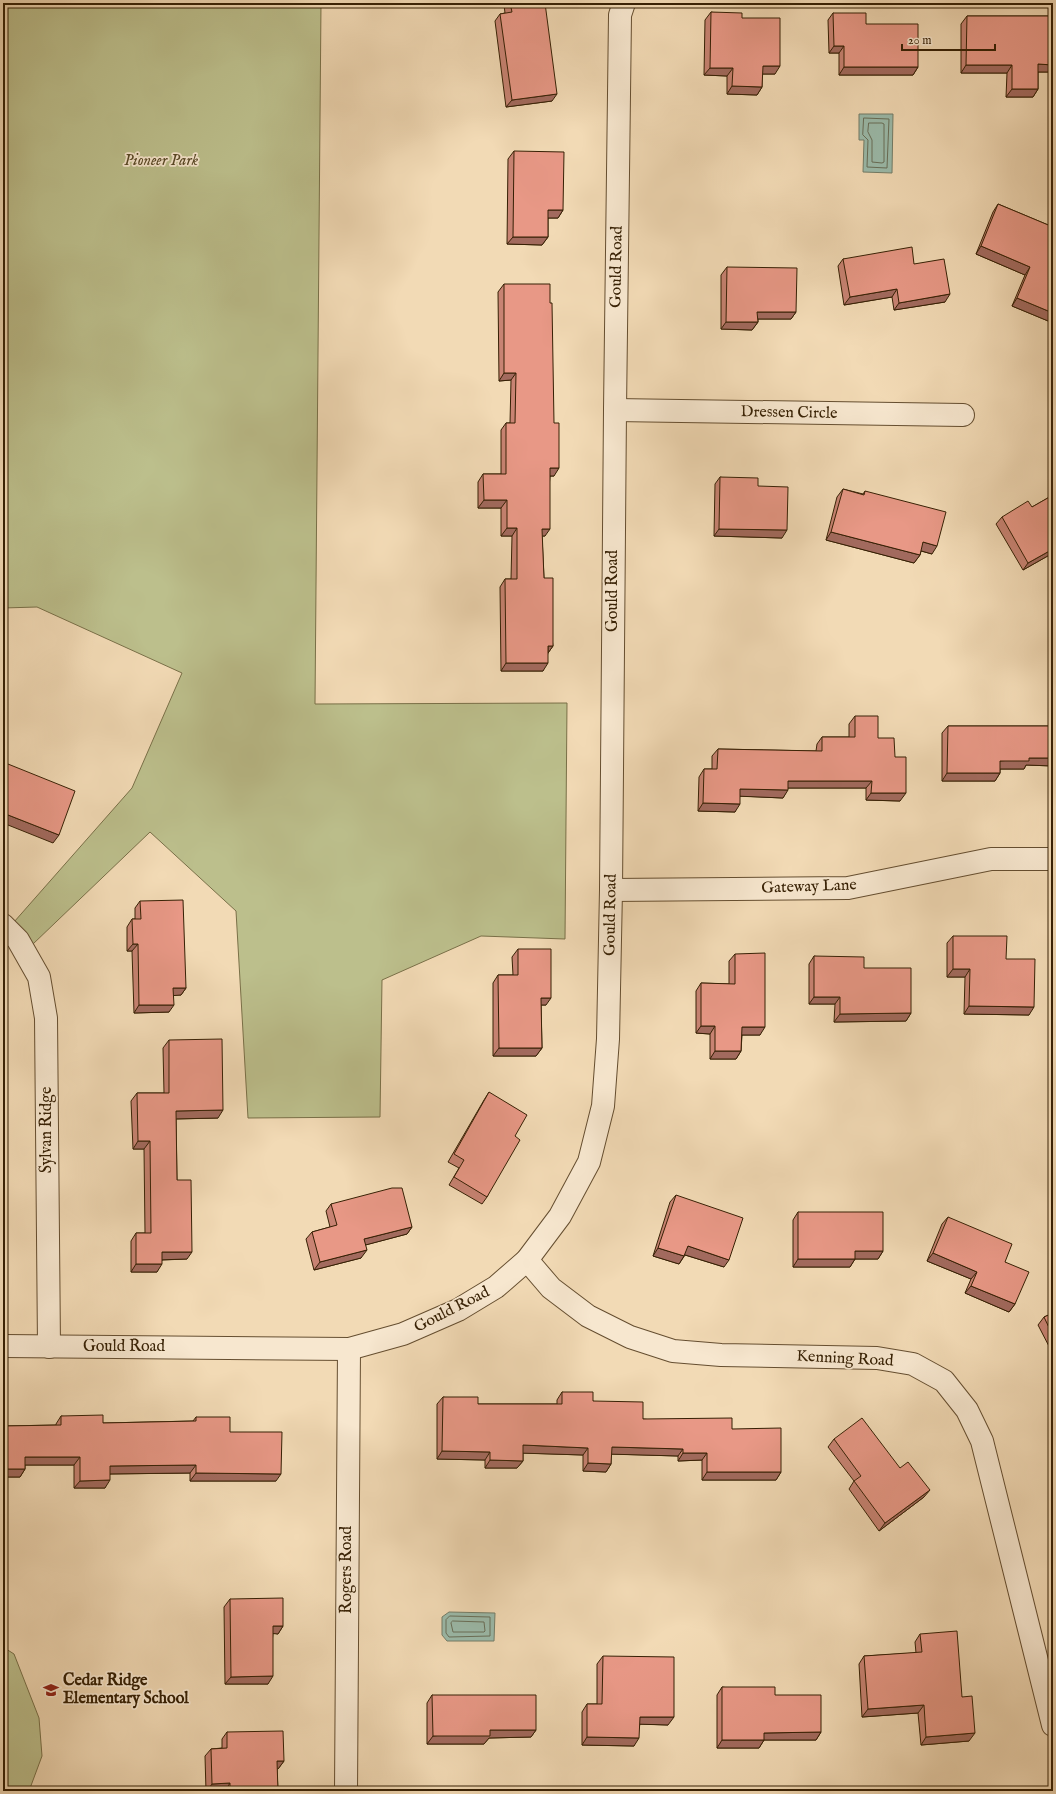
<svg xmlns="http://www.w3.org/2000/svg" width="1056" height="1794" font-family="'IM FELL English',serif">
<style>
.green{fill:#bcbf8c;stroke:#797048}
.water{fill:#9bbbab;stroke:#737d68}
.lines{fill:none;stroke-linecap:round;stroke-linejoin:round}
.shore{stroke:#686e58;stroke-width:1}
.minor-casing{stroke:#654e30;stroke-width:24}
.minor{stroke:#f7e7cf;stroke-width:22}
.wall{fill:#c88373;stroke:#362004}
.shaded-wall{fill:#a26a5e;stroke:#362004}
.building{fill:#e89886;stroke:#362004}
.labels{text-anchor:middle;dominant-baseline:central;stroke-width:3.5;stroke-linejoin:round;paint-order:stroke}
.park-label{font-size:16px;font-style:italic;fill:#584826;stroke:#f7e7cf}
.street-label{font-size:16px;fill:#362004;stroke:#f7e7cf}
.poi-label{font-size:16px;font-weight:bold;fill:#362004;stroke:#f7e7cf;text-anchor:start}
</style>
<rect width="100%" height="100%" fill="#f2dab5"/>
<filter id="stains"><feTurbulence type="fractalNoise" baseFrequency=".005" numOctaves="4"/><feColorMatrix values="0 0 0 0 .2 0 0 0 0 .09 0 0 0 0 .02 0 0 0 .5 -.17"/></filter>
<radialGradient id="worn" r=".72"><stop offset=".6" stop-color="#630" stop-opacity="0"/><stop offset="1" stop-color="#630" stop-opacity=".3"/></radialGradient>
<g class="green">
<path d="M3 3H321L315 704 567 703 565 939 481 936 382 980 380 1117 248 1118 236 911 150 832 33 944 14 922 132 788 182 673 37 607 3 608Z"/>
<path d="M3 1647 14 1654 39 1718 42 1756 29 1791H3Z"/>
</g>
<g class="water">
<path d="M859 114H893L892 173 863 172 864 140H859Z"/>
<path d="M449 1612 495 1613 494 1641H447L442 1635V1617Z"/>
</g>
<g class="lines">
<g class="shore">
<path d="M864 118 889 119 887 168 867 167 868 140 863 135Z"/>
<path d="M869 123H882L884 124V162L882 163 872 162V140L868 132Z"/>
<path d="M450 1616 490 1617V1636L449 1637 446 1633V1620Z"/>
<path d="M453 1621 484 1622 485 1631 484 1632H453L451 1623Z"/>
</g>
<defs>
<g id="minor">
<path d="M615 410 963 415"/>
<path d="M611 890 848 888 991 859H1053"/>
<path d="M3 925 18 940 39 977 46 1018 49 1347"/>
<path d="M527 1260 551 1288 588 1316 630 1337 673 1351 721 1355 877 1358 913 1364 944 1381 967 1410 982 1441 1053 1725"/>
<path d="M3 1346 349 1349 403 1334 458 1310 496 1287 527 1260 560 1216 589 1162 603 1106 608 1039 611 890 615 410 620 15 624 3"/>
<path d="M346 1791 349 1349"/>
</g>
</defs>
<use href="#minor" class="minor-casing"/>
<use href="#minor" class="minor"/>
</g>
<g class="wall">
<path d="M506 3H510L552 101 506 107 495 21 500 14 505 13 504 5Z"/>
<path d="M711 12 742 18 775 74H762V87L757 95 727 94V76L704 75 705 20Z"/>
<path d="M833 13 866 24 918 67 913 75H839V53H829L828 20Z"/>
<path d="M967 16H1053V72H1038V89L1033 97H1006L1007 73H961V24Z"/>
<path d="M514 151 563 210 558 218H548V237L542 245 507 244 508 159Z"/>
<path d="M998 204 1053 227V323L1012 306 1025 275 976 254 993 212Z"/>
<path d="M843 259 914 264 945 302 894 310 892 297 844 305 838 266Z"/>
<path d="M727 267 796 312 791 319H758V322L752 330 721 329V275Z"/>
<path d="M504 284 554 476H550L545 536H542L544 578 553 646 548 653 543 671H501L500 587 505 579H511L512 536H501V508H478V482L483 474H501V430L506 423H510L511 380 499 381 498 292Z"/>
<path d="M720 477 758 486 782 538 714 536 715 484Z"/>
<path d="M843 489 863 494 865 491 932 554 921 551 920 555 914 563 826 540 837 497Z"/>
<path d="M1053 495V553L1023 570 996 524 1002 517 1032 507Z"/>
<path d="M855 716 878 738 895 757 900 801 866 800V788H788L783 798 740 796 735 812 698 811 699 777 704 769H712V756L718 749 816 751 817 744 822 737H849V724Z"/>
<path d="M948 726H1053V766L1026 765 1024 769H1000V773L995 781H942V733Z"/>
<path d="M140 901 186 988 181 995H173L169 1012 134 1013 132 951H127V927L132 919H135V908Z"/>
<path d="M953 936 1006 959 1029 1015 964 1014 965 977H947V943Z"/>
<path d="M518 949 546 1005H541L542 1048 536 1056H493V983L498 975H513L512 957Z"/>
<path d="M735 954 760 1035H742L741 1051 736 1059H710V1034L696 1033V991L701 983 729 984V961Z"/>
<path d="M814 956 864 968 911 1013 906 1021 834 1022 835 1004H809V964Z"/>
<path d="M169 1040 218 1118 176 1119 177 1180 187 1259 162 1260 157 1272H131V1241L136 1233H145L144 1149H133L131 1101 137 1093H164L163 1048Z"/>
<path d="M489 1092 515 1136 487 1197 482 1204 449 1185 459 1168 448 1162 484 1100Z"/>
<path d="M676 1195 724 1267 685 1255 679 1264 653 1256 670 1202Z"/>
<path d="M331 1204 412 1227 407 1234 365 1245 361 1258 314 1270 306 1239 312 1232 330 1227 326 1211Z"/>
<path d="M798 1212 883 1251 878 1259H855L850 1267H793V1220Z"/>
<path d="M948 1217 1005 1262 1015 1304 1009 1312 965 1293 971 1279 927 1261 942 1224Z"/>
<path d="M1053 1313V1354L1038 1325 1044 1317Z"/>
<path d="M562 1392 593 1401 643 1419 732 1429 781 1472 776 1480H702V1460L678 1461V1456L611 1454V1464L606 1472 583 1471V1455L523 1453V1461L517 1468H485V1460L437 1459V1404L443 1397 478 1404H557V1400Z"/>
<path d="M61 1416 103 1423 193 1421 196 1417 230 1432 276 1481H190V1473L110 1474 105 1488H74V1465H25V1469L20 1477H3V1426L56 1425V1424Z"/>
<path d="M834 1439 900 1468 924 1497 879 1531 849 1489 854 1481 828 1447Z"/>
<path d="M230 1599 283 1626 278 1634 273 1633 268 1684H225L224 1607Z"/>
<path d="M920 1634 962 1697 969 1741 921 1745 918 1713 862 1717 859 1664 864 1656 916 1653 915 1642Z"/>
<path d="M603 1656 668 1725 640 1724 634 1746 582 1745V1712L587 1704H597V1664Z"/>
<path d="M722 1687 775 1695 821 1732 816 1740H764L759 1748H717V1695Z"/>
<path d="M432 1695 536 1730 531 1737 489 1738 484 1744H427V1703Z"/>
<path d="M227 1732 284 1761 278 1769H277L278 1791H206L205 1756 211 1749 222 1748V1739Z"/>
</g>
<g class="shaded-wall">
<path d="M834 46H844L839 53H829Z"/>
<path d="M1038 64 1053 65V72H1033Z"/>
<path d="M966 65H1012L1007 73H961Z"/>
<path d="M763 66H780L775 74H757Z"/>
<path d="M844 67H918L913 75H839Z"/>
<path d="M710 68H733L727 76 704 75Z"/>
<path d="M732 86 762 87 757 95 727 94Z"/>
<path d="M1012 89H1038L1033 97H1006Z"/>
<path d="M557 94 552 101 506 107 512 100Z"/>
<path d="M548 210H563L558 218H543Z"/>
<path d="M513 237H548L542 245 507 244Z"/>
<path d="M981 246 1030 267 1025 275 976 254Z"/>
<path d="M897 289 892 297 844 305 850 297Z"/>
<path d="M950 294 945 302 894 310 899 303Z"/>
<path d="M1017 298 1053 313V323L1012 306Z"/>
<path d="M757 312H796L791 319H752Z"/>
<path d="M726 322H758L752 330 721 329Z"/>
<path d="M504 373H516L511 380 499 381Z"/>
<path d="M550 468H559L554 476H545Z"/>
<path d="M484 500H507L501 508H478Z"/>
<path d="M507 528H517L512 536H501Z"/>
<path d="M542 529H550L545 536H537Z"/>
<path d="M719 529 787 530 782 538 714 536Z"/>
<path d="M831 532 920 555 914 563 826 540Z"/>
<path d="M923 542 937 546 932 554 918 550Z"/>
<path d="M1053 549V553L1023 570 1028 563Z"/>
<path d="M548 646H553L548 653Z"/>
<path d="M506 663H548L543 671H501Z"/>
<path d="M1029 758H1053V766L1026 765 1024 769H995L1000 761Z"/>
<path d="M947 773H1000L995 781H942Z"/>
<path d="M788 781H872L866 788H783Z"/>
<path d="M740 789 788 790 783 798 735 796Z"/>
<path d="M871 793H906L900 801 866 800Z"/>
<path d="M703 803 740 804 735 812 698 811Z"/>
<path d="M3 813 59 835 53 843 3 823Z"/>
<path d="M133 944H138L132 951H127Z"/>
<path d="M953 969H970L965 977H947Z"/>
<path d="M173 988H186L181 995 168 996Z"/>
<path d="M814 997H840L835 1004H809Z"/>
<path d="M541 998H551L546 1005H536Z"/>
<path d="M139 1005H174L169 1012 134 1013Z"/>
<path d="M969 1006 1034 1007 1029 1015 964 1014Z"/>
<path d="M911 1013 906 1021 834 1022 840 1014Z"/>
<path d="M701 1026H715L710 1034 696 1033Z"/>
<path d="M742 1027H765L760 1035H736Z"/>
<path d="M499 1048H542L536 1056H493Z"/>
<path d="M715 1051H741L736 1059H710Z"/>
<path d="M223 1110 218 1118 171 1119 176 1111Z"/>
<path d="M138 1141H150L144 1149H133Z"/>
<path d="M412 1227 407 1234 358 1247 364 1239Z"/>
<path d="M688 1246 729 1260 724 1267 682 1254Z"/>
<path d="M658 1248 684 1256 679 1264 653 1256Z"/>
<path d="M367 1250 361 1258 314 1270 320 1262Z"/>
<path d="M855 1251H883L878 1259H850Z"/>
<path d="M162 1252H192L187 1259 156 1260Z"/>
<path d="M933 1253 977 1272 971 1279 927 1261Z"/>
<path d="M798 1259H855L850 1267H793Z"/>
<path d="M136 1264H162L157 1272H131Z"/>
<path d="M971 1286 1015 1304 1009 1312 965 1293Z"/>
<path d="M523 1445 588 1448 583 1455 518 1453Z"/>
<path d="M612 1447 683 1449 678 1456 606 1454Z"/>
<path d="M442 1451 490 1452 485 1460 437 1459Z"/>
<path d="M683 1453H707L702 1460 678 1461Z"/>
<path d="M25 1457H80L74 1465H20Z"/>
<path d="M490 1460 523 1461 517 1468H485Z"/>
<path d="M588 1463 611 1464 606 1472 583 1471Z"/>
<path d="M196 1465 190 1473 104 1474 110 1466Z"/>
<path d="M3 1469H25L20 1477H3Z"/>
<path d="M707 1472H781L776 1480H702Z"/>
<path d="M196 1473 281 1474 276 1481H190Z"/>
<path d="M110 1480 105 1488H74L80 1481Z"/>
<path d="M930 1490 924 1497 879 1531 885 1523Z"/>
<path d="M273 1626H283L278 1634 267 1633Z"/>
<path d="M273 1676 268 1684H225L231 1677Z"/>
<path d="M924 1705 918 1713 862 1717 868 1709Z"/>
<path d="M640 1717H674L668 1725 634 1724Z"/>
<path d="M490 1730H536L531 1737 489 1738 484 1744H427L433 1736Z"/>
<path d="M821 1732 816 1740H759L764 1733Z"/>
<path d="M975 1733 969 1741 921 1745 926 1737Z"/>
<path d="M587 1737 639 1738 634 1746 582 1745Z"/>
<path d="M722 1740H764L759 1748H717Z"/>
<path d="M277 1761H284L278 1769H272Z"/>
<path d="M230 1783 225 1791H207L212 1784Z"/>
</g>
<g class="building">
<path d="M510 3H545L557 94 512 100 500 14 512 12Z"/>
<path d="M711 12 742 13V18H780V66H763L762 87 732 86 733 68H710Z"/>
<path d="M833 13H866V24H918V67H844V46H834Z"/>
<path d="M967 16H1053V65L1038 64V89H1012V65H966Z"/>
<path d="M514 151 564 152 563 210H548V237H513Z"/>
<path d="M998 204 1053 227V313L1017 298 1030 267 981 246Z"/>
<path d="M912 247 914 264 944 259 950 294 899 303 897 289 850 297 843 259Z"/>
<path d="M727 267 797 268 796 312H757L758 322H726Z"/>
<path d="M504 284H550V303H552L554 423H559V468H550V529H542L544 578H553V646H548V663H506L505 579H517V528H507V500H484L483 474H506V423H515L516 373H504Z"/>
<path d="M720 477 758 478V486L788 487 787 530 719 529Z"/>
<path d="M843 489 864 495 865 491 946 512 937 546 923 542 920 555 831 532Z"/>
<path d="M1053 495V549L1028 563 1002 517 1028 501 1032 507Z"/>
<path d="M855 716H878V738H894L895 757H906V793H871L872 781H788V790L740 789V804L703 803 704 769H717L718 749 822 751V737H855Z"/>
<path d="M948 726H1053V758H1029V761H1000V773H947Z"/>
<path d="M3 762 75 791 59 835 3 813Z"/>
<path d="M183 900 186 988H173L174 1005H139L138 944H133L132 919H141L140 901Z"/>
<path d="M953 936H1007L1006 959H1035L1034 1007 969 1006 970 969H953Z"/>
<path d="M518 949H551V998H541L542 1048H499L498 975H518Z"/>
<path d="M765 953V1027H742L741 1051H715V1026H701V983L735 984V954Z"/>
<path d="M814 956 864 957V968H911V1013L840 1014V997H814Z"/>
<path d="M222 1039 223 1110 176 1111 177 1180H191L192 1252H162V1264H136V1233H151L150 1141H138L137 1093H169V1040Z"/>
<path d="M489 1092 527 1115 515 1136 520 1140 487 1197 454 1177 464 1160 454 1154Z"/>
<path d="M392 1188H402L412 1227 364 1239 367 1250 320 1262 312 1232 337 1225 331 1204Z"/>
<path d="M676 1195 743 1218 729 1260 688 1246 684 1256 658 1248Z"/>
<path d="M798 1212H883V1251H855V1259H798Z"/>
<path d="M948 1217 1012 1244 1005 1262 1029 1272 1015 1304 971 1286 977 1272 933 1253Z"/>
<path d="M1053 1313V1336L1044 1317Z"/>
<path d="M562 1392H593V1401L643 1402V1419L732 1418V1429L781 1428V1472H707V1453H683V1449L612 1447 611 1464 588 1463V1448L523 1445V1461L490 1460V1452L442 1451 443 1397H478V1404H562Z"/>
<path d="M103 1415V1423L196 1421V1417H230V1432H282L281 1474 196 1473V1465L110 1466V1480L80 1481V1457H25V1469H3V1426L61 1425V1416Z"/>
<path d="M862 1418 900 1468 908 1462 930 1490 885 1523 854 1481 861 1476 834 1439Z"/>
<path d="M283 1598V1626H273V1676L231 1677 230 1599Z"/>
<path d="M957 1631 962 1697 972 1696 975 1733 926 1737 924 1705 868 1709 864 1656 922 1652 920 1634Z"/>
<path d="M603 1656 674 1657V1717H640L639 1738 587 1737V1704H602Z"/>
<path d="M722 1687H775V1695H821V1732L764 1733V1740H722Z"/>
<path d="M432 1695H536V1730H490V1736H433Z"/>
<path d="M283 1731 284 1761H277L278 1791H230V1783L212 1784 211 1749 227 1748V1732Z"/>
</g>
<defs>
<symbol id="school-bare" viewBox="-9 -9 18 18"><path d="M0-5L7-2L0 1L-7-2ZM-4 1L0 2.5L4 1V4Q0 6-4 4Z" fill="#8f2418" stroke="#f7e7cf" stroke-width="2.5" paint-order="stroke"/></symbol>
</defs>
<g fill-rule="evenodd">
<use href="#school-bare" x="40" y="1679" width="22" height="22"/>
</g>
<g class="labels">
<g class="park-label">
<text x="161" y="161">Pioneer Park</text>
</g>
<g class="street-label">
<text transform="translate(617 267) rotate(-89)">Gould Road</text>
<text transform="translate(789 413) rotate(1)">Dressen Circle</text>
<text transform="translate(613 591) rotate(-90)">Gould Road</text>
<text transform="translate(809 887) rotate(-2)">Gateway Lane</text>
<text transform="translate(611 915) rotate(-89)">Gould Road</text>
<text transform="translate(47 1130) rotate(-90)">Sylvan Ridge</text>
<text transform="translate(452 1310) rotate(-27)">Gould Road</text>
<text x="124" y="1347">Gould Road</text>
<text transform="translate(845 1359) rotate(3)">Kenning Road</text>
<text transform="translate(347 1570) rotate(-90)">Rogers Road</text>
</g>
<g class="poi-label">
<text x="63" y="1681">Cedar Ridge<tspan x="63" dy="18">Elementary School</tspan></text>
</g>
</g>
<rect width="1056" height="1794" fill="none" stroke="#f2dab5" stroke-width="16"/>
<rect x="4" y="4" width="1048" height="1786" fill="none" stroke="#362004" stroke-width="2"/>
<rect x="8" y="8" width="1040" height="1778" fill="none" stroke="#362004"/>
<path d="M902 44v6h93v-6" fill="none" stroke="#362004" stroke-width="2"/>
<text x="908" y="44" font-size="12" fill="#362004" stroke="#f7e7cf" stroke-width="3" paint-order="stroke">20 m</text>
<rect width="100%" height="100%" filter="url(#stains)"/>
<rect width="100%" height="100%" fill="url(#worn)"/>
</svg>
